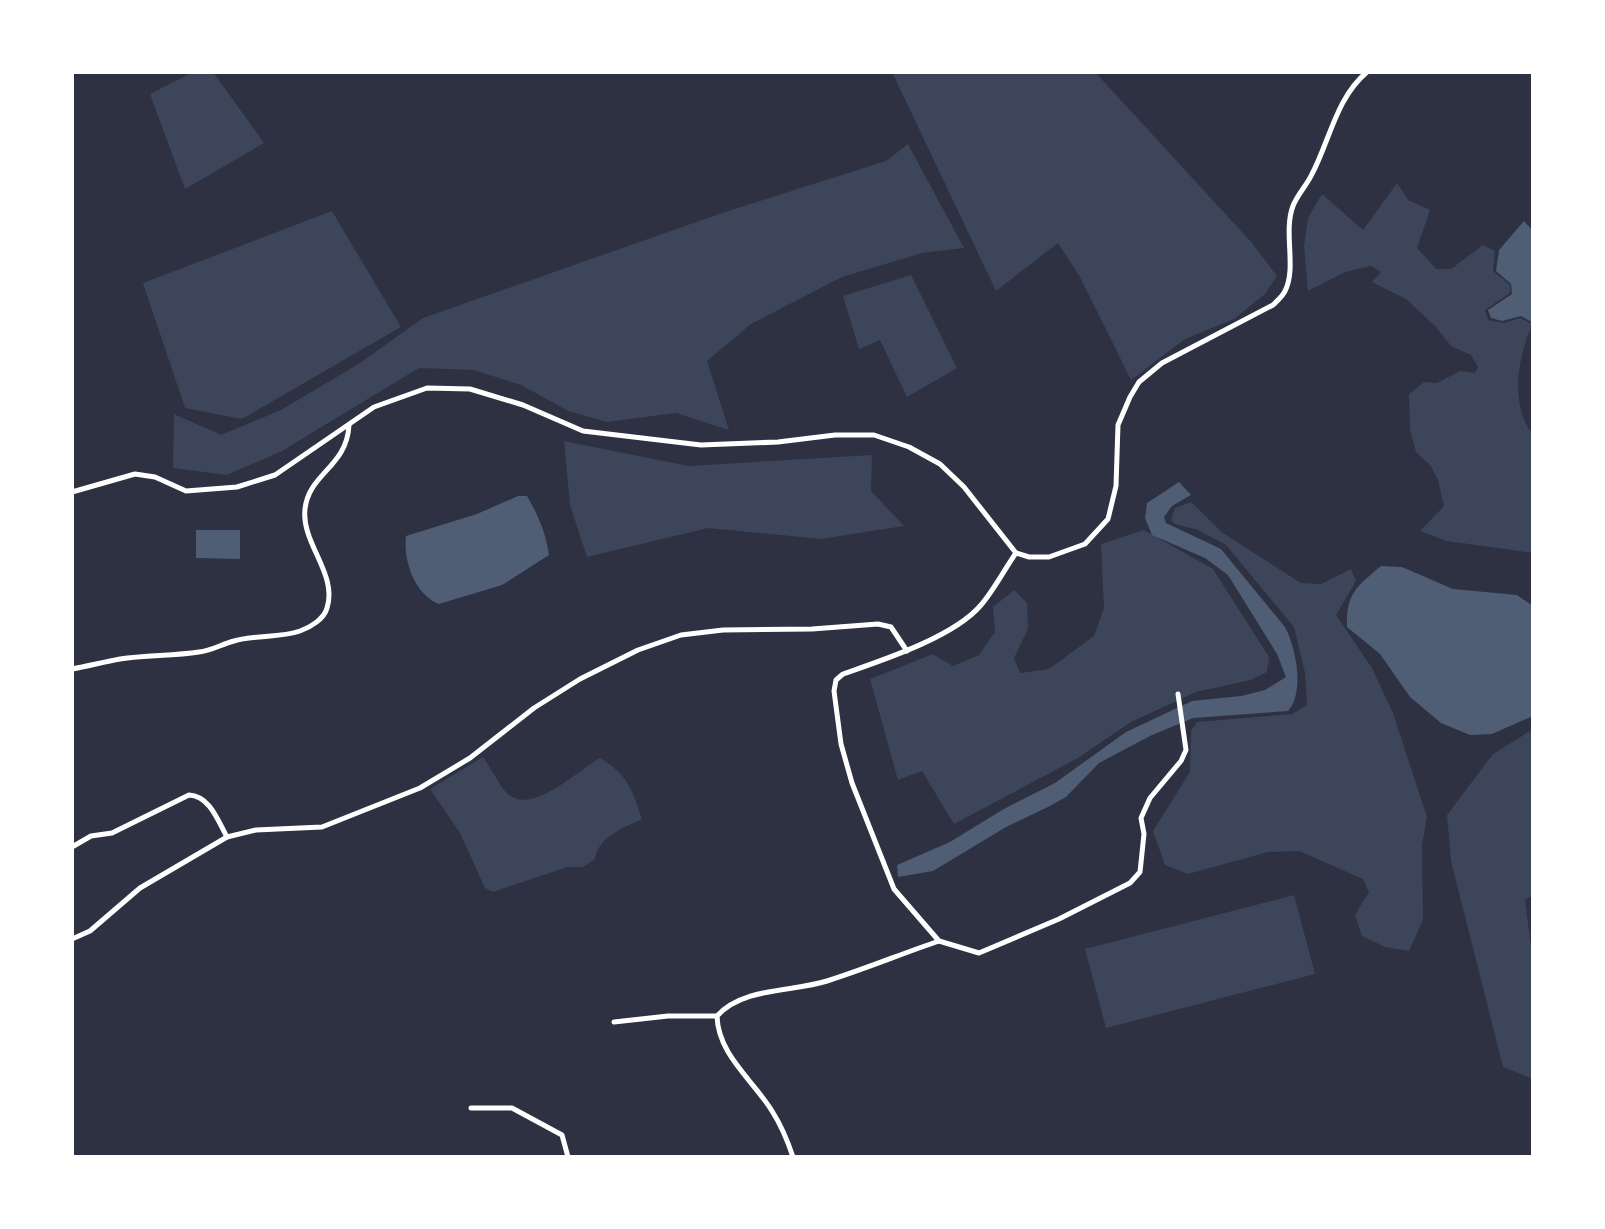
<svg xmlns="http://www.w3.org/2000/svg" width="1605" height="1229" font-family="Spectral,serif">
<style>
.green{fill:#3c4559}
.water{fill:#4f5d75}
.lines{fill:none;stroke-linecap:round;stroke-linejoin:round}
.minor{stroke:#fff;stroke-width:5}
</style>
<rect width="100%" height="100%" fill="#2d3142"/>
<g class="green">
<path d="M193 72H213L264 143 185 189 150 94Z"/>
<path d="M892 72H1095L1252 243 1277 276 1265 294 1234 319 1185 339 1131 380 1080 277 1058 243 996 291Z"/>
<path d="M908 144 964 248 922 253 842 277 751 324 707 361 729 430 676 413 607 422 568 411 521 385 473 370 419 368 282 451 227 475 173 468 174 414 221 435 281 410 360 363 423 318 722 213 886 161Z"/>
<path d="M1397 183 1408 200 1430 210 1417 248 1436 269H1451L1483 245 1495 251 1493 271 1510 285V293L1485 310 1488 320 1504 323 1520 318 1531 323C1531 331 1528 334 1526 341 1516 371 1513 409 1533 435V553L1447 541 1420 531 1444 506 1438 480 1431 466 1416 452 1410 430 1409 394 1424 382 1437 383 1460 371 1475 373 1478 367 1471 355 1451 346 1435 326 1406 299 1372 282 1381 272 1371 266 1345 272 1308 291 1304 246 1308 218 1322 194 1363 230Z"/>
<path d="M332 211 401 327 242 419 185 408 143 283Z"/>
<path d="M911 275 957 368 907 397 880 340 859 349 843 296Z"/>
<path d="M564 441 689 466 872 455 871 491 904 526 821 539 708 528 587 557 570 505Z"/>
<path d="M1191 502 1223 533 1301 583 1321 584 1351 569 1356 581 1336 615 1372 668 1393 713 1427 817 1422 845 1423 920 1409 951 1385 947 1362 936 1355 915 1369 892 1363 879 1299 851 1268 852 1188 874 1165 865 1153 831 1190 772 1191 731 1197 722 1292 714 1307 705 1305 673 1294 627 1226 545 1198 530 1175 524 1171 520 1175 508Z"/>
<path d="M1144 530 1213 569 1269 657 1267 672 1251 680 1196 692 1131 722 1078 758 954 824 922 771 898 780 870 679 933 654 953 666 979 655 995 632 993 607 1014 590 1027 603 1028 629 1014 658 1020 673 1049 669 1094 636 1104 608 1101 544Z"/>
<path d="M1533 729V895L1525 900 1533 961V1079L1503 1067 1451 861 1447 815 1493 754Z"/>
<path d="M483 757C490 766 501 789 509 795 534 814 578 770 600 758 628 775 632 789 642 819 622 829 599 836 595 859L583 867H568L493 892 485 888 460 833 430 789Z"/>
<path d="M1294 895 1315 974 1106 1028 1085 949Z"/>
</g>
<g class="water">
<path d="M1524 221 1533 231V327L1532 322 1521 316 1502 321 1491 318 1488 310 1512 294 1511 284 1496 271 1499 250Z"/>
<path d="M1179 482 1191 495 1172 506 1164 517 1166 523 1221 549 1285 627C1296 648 1305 692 1288 711L1193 718 1150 736 1099 763 1066 797 1048 807 1006 827 933 871 898 877 897 865 950 842 1002 810 1055 783 1126 732 1192 701 1241 696 1265 690 1286 677 1277 654 1228 575 1205 558 1152 535 1145 518 1147 503Z"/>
<path d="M518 496H527C538 515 546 533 549 555L502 585 439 604C415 595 403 561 406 536L477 514Z"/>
<path d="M196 530H240V559L196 558Z"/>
<path d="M1381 566 1402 567 1453 589 1517 595 1533 606V716L1492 734 1470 735 1441 723 1410 697 1380 654 1347 627C1346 594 1356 587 1381 566Z"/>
</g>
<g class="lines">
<g class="minor">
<path d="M72 492 135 474 155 477 186 491 237 487 275 475 374 407 427 388 470 389 523 405 583 431 701 445 778 442 835 435H874L909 447 940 464 964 487 1016 553 1029 557H1049L1085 544 1108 519 1116 486 1118 425 1130 397 1139 382 1162 363 1273 305C1277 301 1283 296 1285 291 1297 268 1283 232 1293 206 1297 195 1307 185 1312 174 1330 140 1336 98 1367 72"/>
<path d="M1016 553C1004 570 994 590 981 605 954 637 883 660 843 674L836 680 834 691 841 744 852 783 894 889 939 941 979 953 1059 919 1130 883 1140 872 1144 834 1141 818 1150 798 1181 761 1186 750 1178 694"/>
<path d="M72 669C88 666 104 662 120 659 146 655 173 656 199 652 211 651 222 644 234 641 255 635 280 638 300 631 311 627 324 619 327 608 338 574 301 543 305 509 309 473 347 467 349 425"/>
<path d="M72 847 91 836 112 833 189 795C210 796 218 821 227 837"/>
<path d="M72 939 90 931 140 888 227 837 256 830 322 827 420 788 470 758 534 708 580 679 638 650 681 635 723 630 812 629 878 624 891 627 907 651"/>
<path d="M614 1022 668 1016H717"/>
<path d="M471 1108H512L562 1135 568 1157"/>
<path d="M793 1157C788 1142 781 1125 772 1111 754 1081 718 1055 717 1016 743 987 793 992 827 981 865 969 901 954 939 941"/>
</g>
</g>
<rect width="1605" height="1229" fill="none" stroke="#ffffff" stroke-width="148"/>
</svg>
